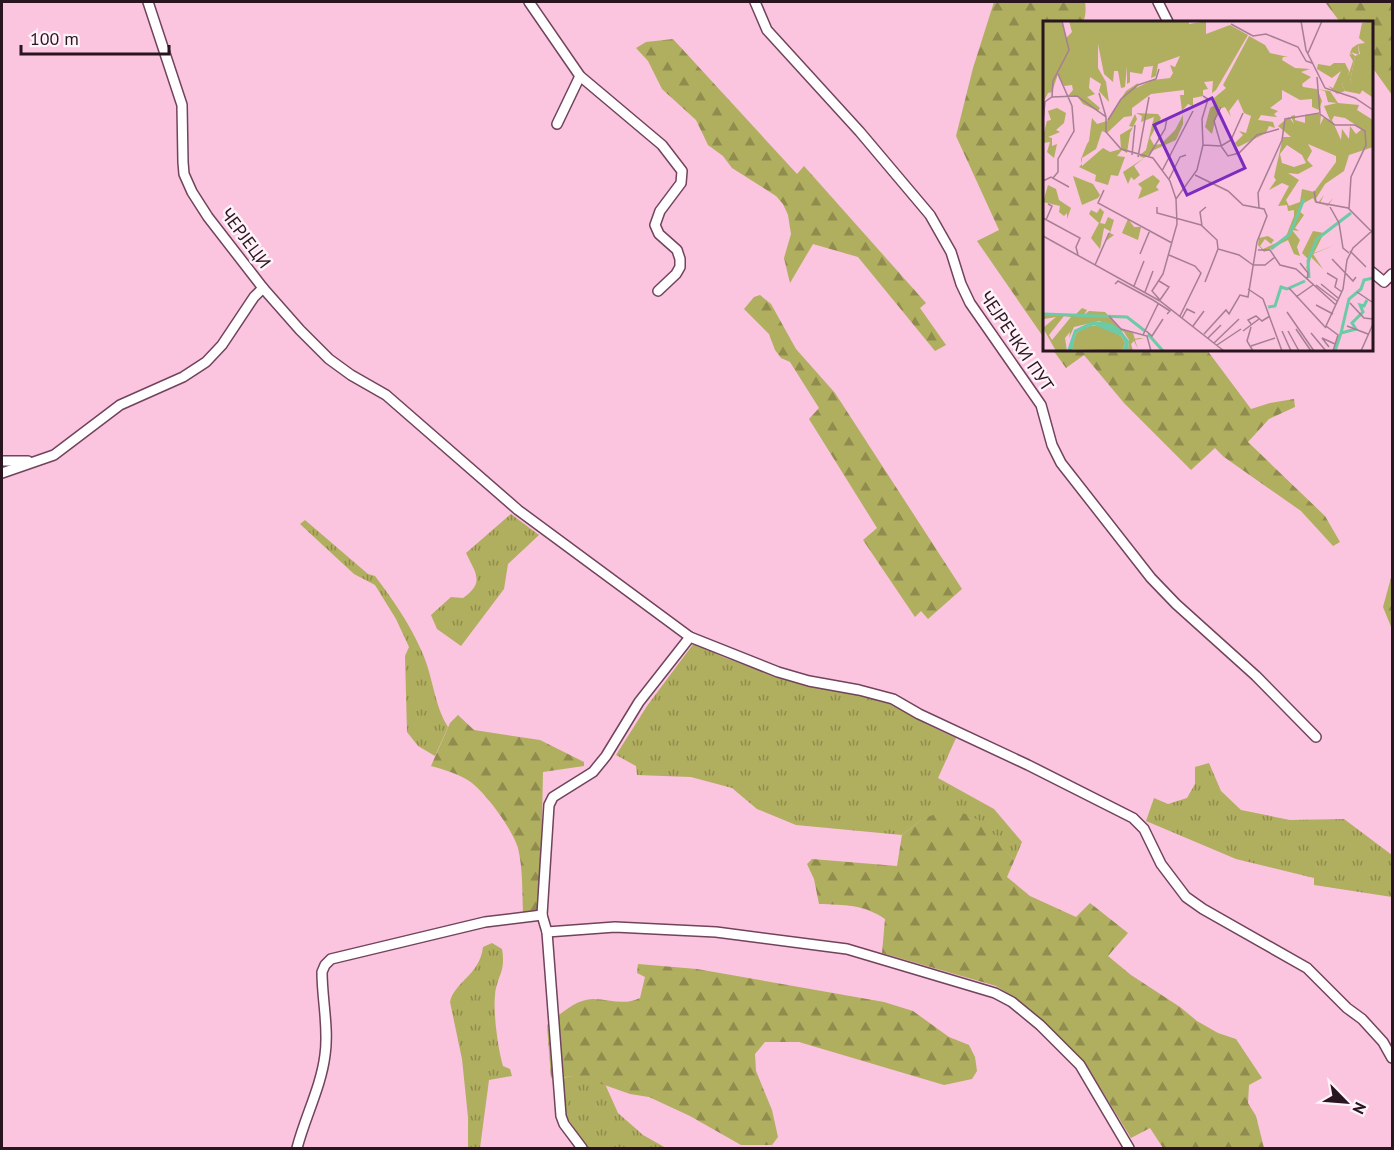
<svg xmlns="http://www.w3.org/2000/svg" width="1394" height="1150" font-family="'PT Sans',sans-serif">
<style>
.grass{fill:url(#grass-tufts)}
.forest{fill:url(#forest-firs)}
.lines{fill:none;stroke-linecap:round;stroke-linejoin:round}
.minor-casing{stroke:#71435c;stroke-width:12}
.minor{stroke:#fff;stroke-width:9}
.labels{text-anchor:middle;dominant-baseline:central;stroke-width:5;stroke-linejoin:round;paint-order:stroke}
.street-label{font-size:18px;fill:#291520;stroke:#fff3f9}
.inset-river{fill:none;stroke:#6ccaa6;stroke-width:3}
.inset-road{fill:none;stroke:#a77e93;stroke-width:1.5}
.view{fill:#7b2cbf;fill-opacity:0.15;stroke:#7b2cbf;stroke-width:3}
.inset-edge{fill:none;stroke:#291520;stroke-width:3}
</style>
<defs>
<pattern id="grass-tufts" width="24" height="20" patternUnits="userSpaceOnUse" patternTransform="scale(1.5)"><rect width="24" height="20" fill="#b0ae5f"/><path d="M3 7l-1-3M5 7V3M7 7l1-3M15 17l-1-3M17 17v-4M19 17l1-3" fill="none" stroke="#8f8c4e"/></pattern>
<pattern id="forest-firs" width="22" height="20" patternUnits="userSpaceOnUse" patternTransform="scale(1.5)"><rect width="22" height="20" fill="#b0ae5f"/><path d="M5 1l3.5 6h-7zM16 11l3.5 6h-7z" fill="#8f8c4e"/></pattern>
</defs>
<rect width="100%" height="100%" fill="#fbc4df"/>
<g class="grass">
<path d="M511 514 539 535 508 564 504 589 461 646 437 629 431 615 451 597 463 598C485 582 476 574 466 553Z"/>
<path d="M305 520 368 574 375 576C393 600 410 624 422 652 433 676 434 705 448 727L435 756 418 746 407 732 405 656 409 647 396 619 375 585 354 574 300 524Z"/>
<path d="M694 643 723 657 766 673 809 685 869 696 895 706 926 724 956 738 938 778 994 809 1022 842 1014 861 994 835 921 820 902 835 796 825 757 809 732 788 691 777 637 775 636 766 616 755 647 706Z"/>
<path d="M1209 763 1221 791 1241 810 1290 820 1344 819 1392 855V897L1314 885V878L1236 859 1146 821 1154 798 1168 804 1187 798 1195 784V767Z"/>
<path d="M492 943 502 949C506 973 497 975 495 995 493 1013 498 1049 503 1066L510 1069 512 1076 489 1080 480 1148H468V1117L462 1059 450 1002C454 982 480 975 483 947Z"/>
<path d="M579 1075 605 1084 618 1113 643 1135 666 1148H588L566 1116 562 1078Z"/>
</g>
<g class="forest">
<path d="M994 2H1085C1086 8 1086 16 1083 22H1044V338L977 241 999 230 956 136 973 68Z"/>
<path d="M1325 2H1392V95L1372 67V22H1340Z"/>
<path d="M673 39 797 174 804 166 926 303 920 308 946 345 935 351 858 257 813 244 790 283 784 258 791 234 788 215 783 204 776 196 732 168 723 156 708 145 696 120 662 89 648 61 636 48 646 42Z"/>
<path d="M760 295 771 304 796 349 835 393 962 589 928 619 921 611 915 617 863 540 877 528 809 419 819 408 790 362 781 358 775 350 769 334 744 309 754 297Z"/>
<path d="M1053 350H1207L1251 409 1270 403 1294 399 1295 407 1269 419 1248 442 1325 516 1340 542 1333 546 1301 511 1224 457 1215 448 1191 470 1124 403 1084 355 1066 368Z"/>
<path d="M1392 574V629L1383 607Z"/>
<path d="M458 715 474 730 540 740 584 762V766L543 772 540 912 523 913C522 892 523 869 518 848 513 830 483 788 466 779 455 773 443 769 431 766L450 723Z"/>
<path d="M942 811C949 812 955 812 962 813 985 818 1001 843 1014 861L1007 877 1030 896 1076 917 1090 903 1128 933 1108 956 1131 975 1180 1007 1197 1021 1218 1033 1236 1039 1262 1078 1249 1085 1248 1103 1256 1116 1264 1148H1163L1150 1128 1131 1138 1085 1063 1046 1024 1018 1000 996 986 882 953 885 919C863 904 845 905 819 904L814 879 807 864 812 859 897 866 902 835 921 820Z"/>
<path d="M638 964 697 969 884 1002 913 1011 949 1037 969 1045 975 1057 977 1071 972 1079 944 1085 799 1042H765L755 1054 756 1071 772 1110 778 1137 772 1145H741L690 1116 649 1097 630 1094 579 1076 551 1078 547 1025C559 1015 576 999 593 999 610 999 624 1006 640 998L645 977 637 973Z"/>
</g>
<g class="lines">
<defs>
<g id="minor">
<path d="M148 2 182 105 183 162 184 174 192 192 208 217 263 288 300 330 329 359 351 375 386 395 518 510 690 637 778 672 809 681 859 690 893 699 919 714 1028 765 1133 818 1144 829 1161 864 1186 897 1203 909 1307 968 1347 1008 1362 1019 1383 1042 1392 1058"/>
<path d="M529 2 580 76 662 145 682 171 681 183 660 211 655 225 659 234 677 250 680 259V267L676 274 658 291"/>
<path d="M755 2 767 30 860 132 930 215 951 252 961 284 970 303 1041 405 1052 445 1061 463 1151 578 1176 604 1256 676 1316 737"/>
<path d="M1158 2 1168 22"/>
<path d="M557 124 580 76"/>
<path d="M1372 272 1384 282 1392 274"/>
<path d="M2 461H28"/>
<path d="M2 473 54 455 120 405 183 377 206 362 222 345 254 297 263 288"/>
<path d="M542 915 549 805 553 797 593 772 606 756 639 702 690 637"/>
<path d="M547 932 615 927 716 932 847 949 995 993 1012 1002 1040 1025 1080 1065 1129 1148"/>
<path d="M297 1148C305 1117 321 1087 325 1055 329 1028 322 1000 322 972L325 965 331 959 485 922 542 915 547 932 561 1116 564 1124 582 1148"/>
</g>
</defs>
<use href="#minor" class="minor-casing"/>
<use href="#minor" class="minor"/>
</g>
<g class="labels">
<g class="street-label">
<text transform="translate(246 238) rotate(53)">ЧЕРЈЕЦИ</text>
<text transform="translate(1017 341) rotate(56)">ЧЕЈРЕЧКИ ПУТ</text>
</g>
</g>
<g transform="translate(1043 21)">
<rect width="330" height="330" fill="#fbc4df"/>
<path d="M315 23 316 34 308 31 312 35 307 61 320 68 317 73 302 70 299 63 304 58 310 40 306 33 309 34 307 32 309 27ZM39 287 44 289 41 294 46 290 62 291 77 307 90 312 92 318 96 317H101L92 319 95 328 91 320 88 323 90 330H85L86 319 81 311 56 300 31 306 26 317 27 311 22 317 24 330H13L0 307 13 296 1 298 0 293 32 294ZM21 295 28 296 9 319 6 314ZM46 305 58 304 78 315 82 322 79 330 29 328 33 312Z" fill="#b0ae5f" fill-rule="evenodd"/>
<path d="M0 0H19L23 17 29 11 26 0H146V3L163 0V13L187 4 205 14 173 69 169 72 170 60 161 61 165 68 160 69V75L150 77V85L145 83 139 90 137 74H141V69L108 73 89 87V95L81 96 64 112 59 110 53 128 39 137V145L60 127 67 131 78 128 77 114 90 106 86 105 92 93 94 98 87 112 84 132 79 129 74 135 82 136 75 155 68 154 65 164 52 160 53 154 36 146 39 143 38 138 44 123 46 120 49 97 54 103 64 100 83 70 95 62 93 67 110 59 127 57 130 52 127 44 132 46 137 35 115 43 113 55 108 57 110 45 101 46 99 53 87 51V61L84 63V45L82 66 78 67 75 50H71L70 61 61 53 55 23V47L63 61 66 81 56 70 58 63 47 56 46 67 52 73 44 76 57 87 55 90 40 83 34 75 24 76 30 69 29 64 21 65 15 53 9 71 5 72 0 82ZM330 0V75L329 76 307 61 312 35 317 33 315 23 322 22 316 17 319 2ZM206 15 222 24 227 32 245 36H240L239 39 252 47 267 48 258 51 268 56 259 63 260 66 287 70 295 82 316 84 314 89 330 99V126L306 134 301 150 282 163 272 179 275 182 281 174 277 182 284 184 290 177 285 185 275 182 272 181 270 177 259 183 256 190 261 194 252 207 256 210 249 209 257 219 254 226 257 235 251 233 245 219 221 231 215 224 216 217 225 215 231 219 228 223 222 218 217 225 220 228 242 218 251 195V189L245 190 244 184 235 185 246 165 239 162 226 169 233 159 231 156 240 116H248L235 105 246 96 251 103 248 95 252 94V99L262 102V94L268 93H278L277 104 281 96 287 99 281 85 294 82 285 81 282 70 274 68 279 80 276 89 269 86V78L257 79 239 69V78L227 87 235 90 231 93 234 96 218 94 215 99 230 101 232 107 226 105 223 112 195 126 192 122 200 114 196 110 203 112 208 95 201 92 195 78 186 90 188 96 182 86 175 88 169 113 162 106 167 87 173 83 171 77 183 67 180 64ZM291 95 302 97 319 108 313 113 307 105 306 118 299 108 298 119 289 99ZM265 123 293 135V141L271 171 259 168 257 181 246 185 243 179 256 159 245 152 255 153 270 145 264 139 269 130ZM244 124 259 134 263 142 251 146 239 142 237 133ZM291 42H302L306 50 305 58 299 63 302 70 294 73 285 65 290 67 298 50 289 57 274 48 275 43 287 45ZM14 87 23 92 21 102 13 109 17 111 5 116 9 117V125L14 123 11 137 4 131 7 121 0 122V115L4 100 8 99 5 90ZM93 92 115 93 118 97 107 117 111 124 118 123 132 109 140 94V103L133 119 111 129 91 145 97 154 91 159 88 156 85 163 80 151 101 137 96 135 103 129 111 96 98 101 99 95ZM110 154 117 160 113 166 116 169 95 178 99 167 95 163ZM30 155 50 163 57 174 55 177 39 184ZM5 164 13 168 16 179 28 187 24 198V192L21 195 16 191 17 185 0 181ZM57 187 61 191 57 202 62 203 65 196 71 199 67 212 71 214 63 220 67 210 61 207 57 228 48 217 56 202 46 193 48 189 54 192ZM85 198 91 206H98L95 219 79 212ZM270 210 281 212 271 232 292 224 270 233 280 248 268 236 265 249 263 247 266 239 259 232Z" fill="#b0ae5f" fill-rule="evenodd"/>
<path d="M50 300 67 302 77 308 86 320 85 330H79L82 322 78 315 51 304 33 312 29 330H24L31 309Z" fill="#6ccaa6"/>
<path class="inset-river" d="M228 228 247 213 261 178M266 257 265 240 274 218 308 192M225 286 232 285 238 266 244 268 262 260M0 293 84 296 102 310M298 312 306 278 318 268 321 259 330 257M105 313 120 330M292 330 298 312 313 308 309 302 320 291 317 284 321 285 324 279"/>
<path class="inset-road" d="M258 0 263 29 282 67 312 77 330 89M188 3 210 15 223 13 255 26 263 40 269 42M265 32 279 0M56 72 63 96M9 76 10 60 26 29 19 0M0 82 9 76 34 75 63 96V111L78 128 110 137 127 160 133 178 134 203 120 253 109 270 117 279 126 266 116 260M178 86 171 100 178 124M200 92 188 119 178 125 185 135 196 132 214 114 236 108M277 93 292 104H312L322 110 323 124 308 156 306 188M65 99 78 78 95 64 113 58 116 48M0 100 2 81M160 124 178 125M89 134 92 104M95 136 106 76M105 136 122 108 124 97M119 150 150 90M152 154 185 170 200 184 221 188 224 195 214 221 205 276 197 274 186 293 183 289 161 313M10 157 15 151V138L31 110 29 85 15 53M126 158 137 136 143 134M0 160 8 156 26 166M61 169 55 182 129 222M271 170 273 181 305 187 330 212M133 178 154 149 160 124 159 98 165 78 160 75M114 186V192L158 204 174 219 175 228 196 234 210 244M287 186 296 202 300 227 306 232M216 187 215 172 239 119 242 98 277 92 274 56M0 197 37 217 33 226 35 234M3 199 9 185 5 183M159 205 157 191 163 186M0 215 117 280 181 330M215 229H227L237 244 253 248 293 284M307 230 323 246M97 233 107 209M126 234 152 245 158 252 137 295M289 238 310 260 313 256M257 242 265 252 264 259M52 244 66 212M210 244H222L232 236M284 252 294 258 292 266 299 271M162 261 175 228M72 263 75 260 110 279 127 290 124 293M278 263 295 277M273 264 294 280M91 265 101 240M246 267 283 307M205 268 220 278 239 330M102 271 110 250M314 271 329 281M253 276 270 264M307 282 321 297 330 298M273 284 290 293M244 291 271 330M66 295 78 308 104 315 108 330M139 297 144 288 152 292M208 303 205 299 213 295 219 300 227 295M150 305 161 290M304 305 325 313M208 306 204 320 210 330M253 308 268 330M102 309 109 315 120 298M200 310 216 298M239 310 248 330M245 310 256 330M268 312 283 330M100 314 115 283M165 317 178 304M171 322 196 298M174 324 198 308M208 325 232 317M286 326 279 317 292 323M290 330 295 314 283 305 300 268 304 239 310 227 330 209M318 330 330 303"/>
<path class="view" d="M169 77 202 147 144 174 111 104Z"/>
<rect width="330" height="330" class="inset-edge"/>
</g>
<rect width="1394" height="1150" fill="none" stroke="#291520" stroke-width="6"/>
<g transform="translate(1346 1102) rotate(115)" stroke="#fff3f9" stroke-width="4.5" paint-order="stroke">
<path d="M0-4.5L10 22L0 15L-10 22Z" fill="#291520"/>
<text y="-9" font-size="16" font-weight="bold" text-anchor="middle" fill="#291520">N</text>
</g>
<path d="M21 45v9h148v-9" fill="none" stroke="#291520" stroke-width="3"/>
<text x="30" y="45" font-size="18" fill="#291520" stroke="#fff3f9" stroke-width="4.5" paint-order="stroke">100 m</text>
</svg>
